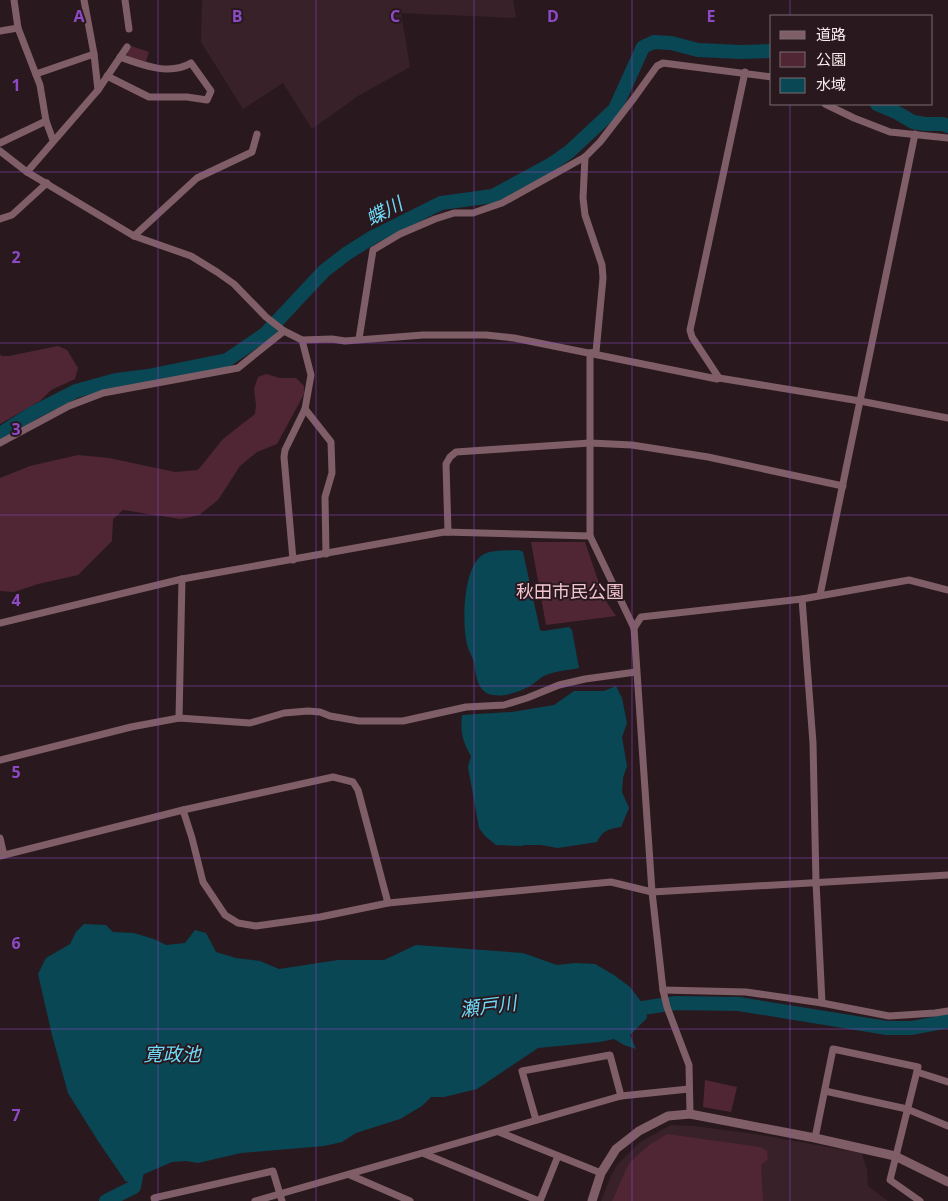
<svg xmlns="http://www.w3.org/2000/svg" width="948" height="1201" font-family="'Open Sans','Noto Sans JP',sans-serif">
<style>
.built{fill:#382128}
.green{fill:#512634}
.water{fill:#094755}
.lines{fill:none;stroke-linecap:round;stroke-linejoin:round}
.river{stroke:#094755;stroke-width:14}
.minor{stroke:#805e67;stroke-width:7}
.tertiary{stroke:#805e67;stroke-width:9}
.grid{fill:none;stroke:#8e49c6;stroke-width:1;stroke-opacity:0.55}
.labels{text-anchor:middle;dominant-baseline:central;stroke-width:4;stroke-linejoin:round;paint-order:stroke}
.park-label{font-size:18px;fill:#f2c4d1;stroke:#29191e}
.water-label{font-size:19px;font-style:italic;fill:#6ed9f8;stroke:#29191e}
.grid-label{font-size:16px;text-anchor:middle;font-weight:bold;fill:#8e49c6;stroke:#29191e;stroke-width:4;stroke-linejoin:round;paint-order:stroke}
</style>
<rect width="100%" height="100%" fill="#29191e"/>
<g class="built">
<path d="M202 0H513L516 18 401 13 410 67 358 96 312 129 283 83 243 109 201 42Z"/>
<path d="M671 1125 694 1126 755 1134 862 1153 867 1170 868 1186 888 1201H601L610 1178 617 1165 640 1142Z"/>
</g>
<g class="green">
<path d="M131 46 149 52 145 64 128 58 127 54Z"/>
<path d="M58 346 67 350 78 368 75 379 51 390 40 401 0 424V353L1 356H9Z"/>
<path d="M266 374 280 378H296L304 386V394L277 444 257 452 240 466 218 500 199 515 181 519 123 510 113 519 112 541 78 575 38 584 14 592 0 591V478L30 466 78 455 109 458 175 472 198 470 223 439 255 414 256 405 254 389 258 377Z"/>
<path d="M531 542H585L604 598 616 616 546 625Z"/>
<path d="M705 1080 737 1087 731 1112 703 1107Z"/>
<path d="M667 1134 760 1147 767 1151 768 1159 761 1165 763 1201H612L629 1163 649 1145Z"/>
</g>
<g class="water">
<path d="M519 550 523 552 540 630 543 631 569 627 572 630 579 668C569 670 556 671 546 675 541 677 537 681 533 684 522 691 506 697 493 695 477 693 476 675 474 662 472 656 468 650 467 644 462 624 463 570 481 556 491 549 507 551 519 550Z"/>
<path d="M616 686 622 698 627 723 622 737 627 766 623 778 622 792 629 808 621 827C609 829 603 830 597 842L558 848 541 845H525L521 846 496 845 485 836 479 828 468 767 471 756C463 742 460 732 462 715L512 712 554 705 574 691H604Z"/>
<path d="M84 924 106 925 113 932 134 933 154 939 166 945 185 943 195 930 206 933 216 952 236 958 260 961 279 969 338 960H384L416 945 523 953 557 965 575 963 595 964 614 975 630 987 646 1008 647 1018 630 1035 636 1049 624 1045 614 1039 600 1042 538 1048 477 1089 444 1097H431L422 1106 400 1119 356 1133 342 1142 324 1146 241 1153 198 1163 186 1161 172 1162 126 1182 98 1141 68 1093 52 1035 38 974 46 958 70 944 76 932Z"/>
</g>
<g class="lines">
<g class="river">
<path d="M877 104 896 112 913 122 925 124H943L948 126"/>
<path d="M0 434 33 413 76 391 116 380 148 376 227 360 265 334 324 271 346 254 373 237 441 203 493 196 550 165 569 152 615 109 643 47 654 42 671 43 698 50 741 52 772 51"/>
<path d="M629 1010 676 1003 739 1004 887 1028H912L948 1021"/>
<path d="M106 1201 134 1187 139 1160"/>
</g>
<g class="minor">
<path d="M14 0 18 28 40 85 46 121 53 140"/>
<path d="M125 0 129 29"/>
<path d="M0 31 18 28"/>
<path d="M36 74 94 54"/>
<path d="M107 76 149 97H187L207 100 211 91 191 63C170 76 142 65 120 57"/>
<path d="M98 90 127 47"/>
<path d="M825 104 854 118 890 132 948 138"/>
<path d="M0 143 46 121"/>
<path d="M0 151 27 172 134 236 191 256 217 272 234 284 266 317 284 331 302 340 332 339 345 341 423 335H486L514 338 717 379 719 378 860 401 948 418"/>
<path d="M585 157 583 198 585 215 602 265 603 278 596 352 590 353"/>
<path d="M27 172 98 90 94 54 84 0"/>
<path d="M0 219 12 215 47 183"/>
<path d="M134 236 197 178 252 152 257 134"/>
<path d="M359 339 373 250 400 234 435 219 454 213H473L502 203 585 157 600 142 634 98 657 66 663 63 772 77"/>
<path d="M590 353V536L634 628 652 892 663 990 667 1007 689 1065 690 1114"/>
<path d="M719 378 692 337 690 330 745 72"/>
<path d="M305 409 331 442 332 473 325 497 326 554"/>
<path d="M0 443 69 406 103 393 238 368 284 331"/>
<path d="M448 532 446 464 450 457 456 452 590 443 632 445 708 457 843 486"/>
<path d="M293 560 284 457 285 450 305 409 311 375 302 340"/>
<path d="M820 595 915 134"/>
<path d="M802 599 813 743 816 882 822 1003"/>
<path d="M0 623 182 579 444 532 590 536"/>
<path d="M634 628 641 617 802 599 909 580 948 590"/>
<path d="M179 718 182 579"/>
<path d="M0 760 131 727 179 718 250 723 284 713 308 711 320 712 330 716 359 721H403L466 707 504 705 527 698 559 685 585 679 636 672"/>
<path d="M183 810 192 838 203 882 225 915 238 923 256 926 320 917 388 903 611 882 652 892 948 875"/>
<path d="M0 838 4 855"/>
<path d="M0 856 183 810 333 777 353 782 358 790 388 903"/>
<path d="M663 990 746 992 822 1003 889 1016 935 1013 948 1011"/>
<path d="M917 1072 948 1082"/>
<path d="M825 1091 907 1109 948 1126"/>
<path d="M536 1120 522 1071 610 1055 621 1096"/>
<path d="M499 1132 601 1173"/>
<path d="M815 1138 833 1049 918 1067 890 1180 920 1201"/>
<path d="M425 1154 539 1201"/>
<path d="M350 1175 410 1201"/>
<path d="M155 1201 154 1198 273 1171 282 1201"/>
<path d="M255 1201 621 1096 689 1089"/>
<path d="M540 1201 558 1156"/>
</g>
<path class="tertiary" d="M592 1201 601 1173 616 1149 639 1131 668 1116 690 1114 815 1138 895 1156 948 1182"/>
</g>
<path class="grid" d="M158 0V1201M316 0V1201M474 0V1201M632 0V1201M790 0V16M790 104V1201M0 172H948M0 343H948M0 515H948M0 686H948M0 858H948M0 1029H948"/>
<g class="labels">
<g class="park-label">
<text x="570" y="591">秋田市民公園</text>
</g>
<g class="water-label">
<text transform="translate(384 211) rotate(-28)">蝶川</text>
<text transform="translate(488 1006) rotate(-7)">瀬戸川</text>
<text x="172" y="1054">寛政池</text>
</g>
</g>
<g class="grid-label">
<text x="79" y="22">A</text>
<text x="237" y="22">B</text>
<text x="395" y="22">C</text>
<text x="553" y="22">D</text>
<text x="711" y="22">E</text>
<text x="16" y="91">1</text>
<text x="16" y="263">2</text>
<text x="16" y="435">3</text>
<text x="16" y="606">4</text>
<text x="16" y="778">5</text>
<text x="16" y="949">6</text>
<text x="16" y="1121">7</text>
</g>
<rect x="770" y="15" width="162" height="90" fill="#29191e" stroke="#7b6d71"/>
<rect x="780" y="31" width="25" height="8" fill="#805e67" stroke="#7b6d71"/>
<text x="816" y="40" font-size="15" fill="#f7ebee">道路</text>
<rect x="780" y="52" width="25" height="15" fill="#512634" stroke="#7b6d71"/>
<text x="816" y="65" font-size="15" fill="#f7ebee">公園</text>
<rect x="780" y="78" width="25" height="15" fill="#094755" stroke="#7b6d71"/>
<text x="816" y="90" font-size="15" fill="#f7ebee">水域</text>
</svg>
